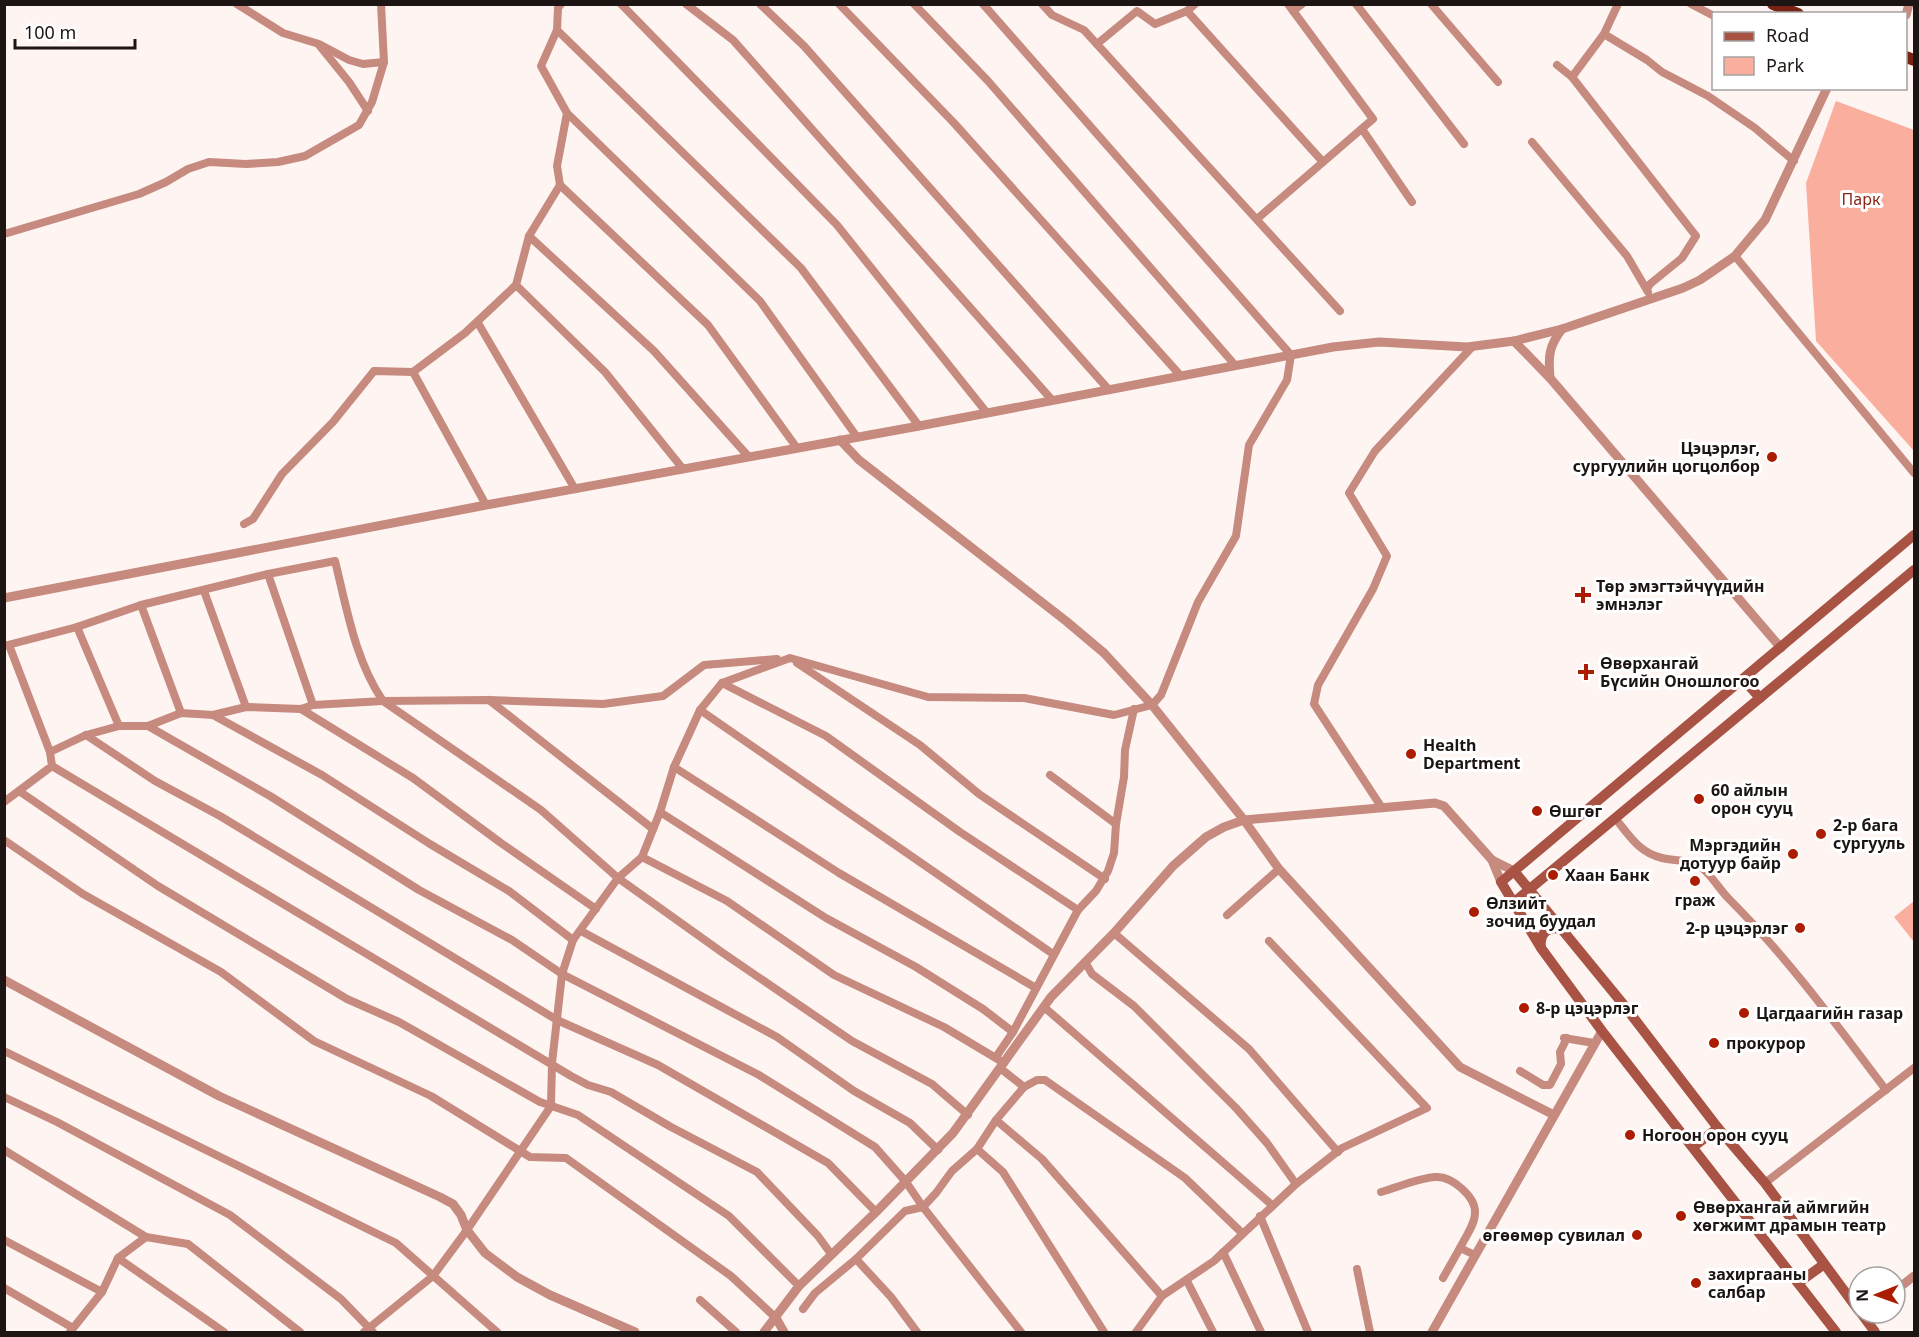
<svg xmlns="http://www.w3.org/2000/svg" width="1919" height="1337" font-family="'Noto Sans',sans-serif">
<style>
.green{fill:#faae9e}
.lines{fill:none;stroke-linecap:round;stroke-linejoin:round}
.minor{stroke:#c68a7e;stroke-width:8}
.tertiary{stroke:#c68a7e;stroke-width:9}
.secondary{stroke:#a85344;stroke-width:10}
.trunk{stroke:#782214;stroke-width:12}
.poi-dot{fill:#ab1c01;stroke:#fff;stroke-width:2}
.labels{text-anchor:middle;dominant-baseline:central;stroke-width:6;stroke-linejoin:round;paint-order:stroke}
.park-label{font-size:16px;fill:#8a2616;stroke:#fff}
.poi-label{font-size:16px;font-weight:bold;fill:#1c1513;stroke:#fff;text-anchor:start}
</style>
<rect width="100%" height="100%" fill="#fef5f3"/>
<g class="green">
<path d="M1836 101 1914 130V451L1816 341 1806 183Z"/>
<path d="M1914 901V942L1894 917Z"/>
</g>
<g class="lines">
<g class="minor">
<path d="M237 4 283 33 319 44 349 60 363 64 384 62"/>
<path d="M621 4 837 225 987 413"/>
<path d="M686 4 733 40 1052 400"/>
<path d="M760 4 804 46 1109 390"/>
<path d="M839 4 954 123 1180 375"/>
<path d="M914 4 988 81 1235 365"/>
<path d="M1042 4 1052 15 1084 30 1340 311"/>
<path d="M1356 4 1464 144"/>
<path d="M1431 4 1498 82"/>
<path d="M1691 4 1714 16"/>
<path d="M1187 11 1323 162"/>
<path d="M1293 11 1302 4"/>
<path d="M557 30 801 268 919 426"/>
<path d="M1604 34 1647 60 1662 72 1708 96 1755 128 1794 161"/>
<path d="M1097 44 1137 11 1155 24 1187 11 1195 4"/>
<path d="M319 45 349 82 368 111"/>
<path d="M1557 65 1572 77 1696 236 1682 258 1650 284 1647 289"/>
<path d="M1572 77 1604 34 1618 4"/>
<path d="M567 113 760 301 857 437"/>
<path d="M1362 129 1412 202"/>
<path d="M1532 142 1627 256 1648 292"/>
<path d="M560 185 708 325 797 448"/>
<path d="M1257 219 1373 119 1288 4"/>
<path d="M4 234 139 194 166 182 188 169 209 162 246 164 278 162 305 156 359 125 372 102 384 62 381 4"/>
<path d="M529 236 654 351 748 456"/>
<path d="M1735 256 1914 473"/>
<path d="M516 285 605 372 683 469"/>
<path d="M478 323 575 489"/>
<path d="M413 372 486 505"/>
<path d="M244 524 253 519 282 474 333 422 374 371 413 372 465 333 516 285 529 236 560 185 557 166 567 113 541 66 557 30 558 8 561 4"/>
<path d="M268 574 313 705"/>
<path d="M204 591 246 707"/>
<path d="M141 605 181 713"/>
<path d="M77 627 119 726"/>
<path d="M9 645 50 752"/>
<path d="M4 646 77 627 141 605 268 574 335 561C347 609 355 660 383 701L541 810 618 878 723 953 852 1041 932 1084 968 1115"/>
<path d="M797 663 920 745 979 794 1105 879"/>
<path d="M722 683 826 736 960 832 1078 910"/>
<path d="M489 700 653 829"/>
<path d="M301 709 413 778 501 843 596 909"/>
<path d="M700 710 1053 954"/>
<path d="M213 715 322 775 430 844 509 891 573 940"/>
<path d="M148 726 270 796 419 890 512 940 562 974 759 1075 875 1147 906 1182 923 1207 1021 1332"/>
<path d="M86 735 155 781 220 816 557 1020 658 1065 828 1163 876 1212"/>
<path d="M52 766 571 1076 588 1085 611 1092 671 1127 757 1172 818 1236 831 1254"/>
<path d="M674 767 839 873 1036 988"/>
<path d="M1050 775 1116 824"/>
<path d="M19 791 158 886 347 999 399 1022 540 1102 578 1115 729 1216 799 1286"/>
<path d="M4 802 52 766 50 752 86 735 119 726H148L181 713 213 715 246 707 301 709 313 705 383 701 489 700 603 704 663 696 704 665 777 659"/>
<path d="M1382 808 1314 704 1318 685 1373 589 1387 556 1349 493 1375 451 1473 346"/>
<path d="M660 812 826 918 916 967 983 1009 1013 1032"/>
<path d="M1615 818C1629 835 1639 853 1662 858 1675 861 1692 860 1702 868 1712 876 1720 890 1729 899 1788 958 1836 1024 1886 1090"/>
<path d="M4 840 83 894 221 972 314 1041 431 1096 530 1157 566 1158 731 1276 776 1318"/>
<path d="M642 857 727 901 834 975 944 1027 1004 1063"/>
<path d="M1227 915 1279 869"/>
<path d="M581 931 777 1037 854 1091 910 1123 938 1150"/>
<path d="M1114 933 1249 1049 1338 1152"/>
<path d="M1085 962 1092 974 1134 1006 1236 1108 1267 1143 1296 1184"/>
<path d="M1044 1007 1272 1205"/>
<path d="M1564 1038 1594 1043"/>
<path d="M4 1051 396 1243 497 1332"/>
<path d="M996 1057 1013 1032 1078 910 1096 891 1108 871 1114 853 1116 824 1124 777 1125 750 1134 709"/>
<path d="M1000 1068 1024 1087 1037 1080H1045L1185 1178 1242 1233"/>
<path d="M1520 1071 1543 1085H1550L1561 1064 1560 1052 1567 1038"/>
<path d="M4 1097 57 1122 230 1215 341 1299 373 1332"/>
<path d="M996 1120 1042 1159 1162 1296 1136 1332"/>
<path d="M977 1149 1003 1172 1104 1332"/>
<path d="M4 1150 146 1237"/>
<path d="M1765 1183 1914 1068"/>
<path d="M1381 1192C1399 1187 1418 1178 1436 1177 1452 1176 1476 1197 1475 1213 1475 1225 1465 1237 1460 1248"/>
<path d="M1260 1216 1308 1332"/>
<path d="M4 1240 102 1292"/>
<path d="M1223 1252 1261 1332"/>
<path d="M118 1258 224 1332"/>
<path d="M856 1259 891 1297 917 1332"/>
<path d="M1357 1269 1370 1332"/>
<path d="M1443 1278 1460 1248 1475 1255"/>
<path d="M1187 1281 1213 1332"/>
<path d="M4 1288 73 1328"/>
<path d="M1162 1296 1214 1261 1296 1184 1342 1148 1427 1108 1269 941"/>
<path d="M700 1300 736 1332"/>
<path d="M803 1309 815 1293 856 1259 905 1211 923 1207 936 1193 952 1171 977 1149 996 1120 1024 1087"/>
<path d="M70 1332 102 1292 118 1258 146 1237 188 1244 300 1332"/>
<path d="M364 1332 433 1276 467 1230 551 1106 552 1063 562 974 573 940 618 878 642 857 660 812 674 767 700 710 722 683 790 658 928 697 1024 698 1114 715 1152 705 1161 695 1198 602 1236 536 1249 445 1287 380 1291 355 983 4"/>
</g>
<g class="tertiary">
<path d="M1906 15 1909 4"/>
<path d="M1514 341 1550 378 1781 648"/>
<path d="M1550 378C1548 356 1549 346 1562 329"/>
<path d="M840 440 859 460 1066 621 1104 653 1152 705 1244 820 1279 869 1460 1067 1554 1115"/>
<path d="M4 598 486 505 919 426 1333 347 1379 342 1467 347 1514 341 1562 329 1683 288 1700 280 1735 256 1765 220 1827 88"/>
<path d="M1492 860 1514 871"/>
<path d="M4 980 219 1096 440 1197 453 1204 461 1215 467 1230 485 1253 517 1277 550 1295 635 1332"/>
<path d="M1895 1291 1914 1276"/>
<path d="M776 1318 784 1332"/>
<path d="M764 1332 799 1286 876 1212 953 1133 1051 997 1114 933 1173 866 1206 837 1224 827 1244 820 1435 803 1444 806 1492 860 1501 882"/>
<path d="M1432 1332 1602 1031"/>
</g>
<g class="secondary">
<path d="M1743 679 1760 698"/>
<path d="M1514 871 1623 1004 1718 1128 1765 1183 1859 1311"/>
<path d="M1513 903 1914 570"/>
<path d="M1541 947C1539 932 1550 925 1563 930"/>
<path d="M1693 1147 1718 1128"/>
<path d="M1798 1283 1823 1265"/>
<path d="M1861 1313 1875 1332"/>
<path d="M1836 1332 1602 1031 1541 948 1501 882 1914 535"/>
</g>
<g class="trunk">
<path d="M1773 4 1798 14"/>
<path d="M1906 57 1914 60"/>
</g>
</g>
<g class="poi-dot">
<circle cx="1772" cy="457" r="6"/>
<path d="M1580 586h6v6h6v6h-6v6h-6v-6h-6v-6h6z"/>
<path d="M1583 663h6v6h6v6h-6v6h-6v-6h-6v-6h6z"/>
<circle cx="1411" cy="754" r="6"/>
<circle cx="1699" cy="799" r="6"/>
<circle cx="1537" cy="811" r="6"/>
<circle cx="1821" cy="834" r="6"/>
<circle cx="1793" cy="854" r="6"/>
<circle cx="1553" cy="875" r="6"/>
<circle cx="1695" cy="881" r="6"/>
<circle cx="1474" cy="912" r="6"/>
<circle cx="1800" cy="928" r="6"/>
<circle cx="1524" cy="1008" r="6"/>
<circle cx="1744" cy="1013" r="6"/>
<circle cx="1714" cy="1043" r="6"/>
<circle cx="1630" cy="1135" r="6"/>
<circle cx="1681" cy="1216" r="6"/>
<circle cx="1637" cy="1235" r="6"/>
<circle cx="1696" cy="1283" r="6"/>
</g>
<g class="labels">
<g class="park-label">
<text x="1861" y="199">Парк</text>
</g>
<g class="poi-label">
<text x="1760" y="448" text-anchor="end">Цэцэрлэг,<tspan x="1760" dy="18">сургуулийн цогцолбор</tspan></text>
<text x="1596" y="586">Төр эмэгтэйчүүдийн<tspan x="1596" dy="18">эмнэлэг</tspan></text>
<text x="1600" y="663">Өвөрхангай<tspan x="1600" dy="18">Бүсийн Оношлогоо</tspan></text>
<text x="1423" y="745">Health<tspan x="1423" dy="18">Department</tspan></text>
<text x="1711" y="790">60 айлын<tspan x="1711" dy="18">орон сууц</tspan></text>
<text x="1549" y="811">Өшгөг</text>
<text x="1833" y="825">2-р бага<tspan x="1833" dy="18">сургууль</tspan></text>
<text x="1781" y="845" text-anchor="end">Мэргэдийн<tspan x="1781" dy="18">дотуур байр</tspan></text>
<text x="1565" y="875">Хаан Банк</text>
<text x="1695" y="900" text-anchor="middle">граж</text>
<text x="1486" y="903">Өлзийт<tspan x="1486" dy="18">зочид буудал</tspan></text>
<text x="1788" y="928" text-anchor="end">2-р цэцэрлэг</text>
<text x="1536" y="1008">8-р цэцэрлэг</text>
<text x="1756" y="1013">Цагдаагийн газар</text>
<text x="1726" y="1043">прокурор</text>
<text x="1642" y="1135">Ногоон орон сууц</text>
<text x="1693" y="1207">Өвөрхангай аймгийн<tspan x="1693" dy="18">хөгжимт драмын театр</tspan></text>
<text x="1625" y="1235" text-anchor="end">өгөөмөр сувилал</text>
<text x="1708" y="1274">захиргааны<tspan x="1708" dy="18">салбар</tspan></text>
</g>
</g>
<rect width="1919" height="1337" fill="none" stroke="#1c1513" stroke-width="12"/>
<rect x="1712" y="12" width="195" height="78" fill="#ffffff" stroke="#a4a1a1" stroke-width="1.5"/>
<rect x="1724" y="32" width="30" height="9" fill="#a85344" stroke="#a4a1a1" stroke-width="1.5"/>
<text x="1766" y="42" font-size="18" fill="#1c1513">Road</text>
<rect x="1724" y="57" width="30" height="18" fill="#faae9e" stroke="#a4a1a1" stroke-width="1.5"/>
<text x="1766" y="72" font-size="18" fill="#1c1513">Park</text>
<g transform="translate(1877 1295) rotate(269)"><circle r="28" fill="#ffffff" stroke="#a4a1a1" stroke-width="1.5"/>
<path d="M0-4.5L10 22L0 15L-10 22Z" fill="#ab1c01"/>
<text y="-9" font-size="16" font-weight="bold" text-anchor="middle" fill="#1c1513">N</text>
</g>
<path d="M15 39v9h120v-9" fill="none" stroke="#1c1513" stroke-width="3"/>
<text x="24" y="39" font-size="18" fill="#1c1513" stroke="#ffffff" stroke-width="4.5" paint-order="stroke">100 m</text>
</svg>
